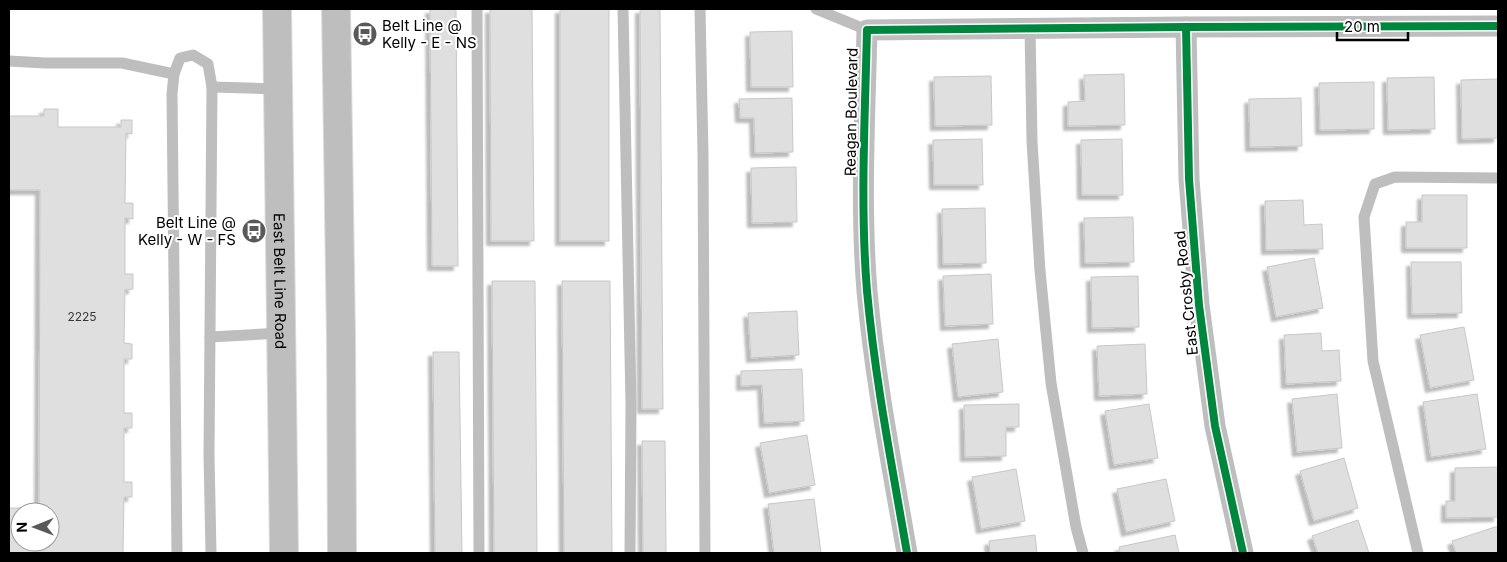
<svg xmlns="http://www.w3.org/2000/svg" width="1507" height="562" font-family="Inter,sans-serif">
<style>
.building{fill:#dfdfdf;stroke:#c7c7c7;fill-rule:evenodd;filter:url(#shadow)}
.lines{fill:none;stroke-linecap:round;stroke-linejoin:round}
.primary-casing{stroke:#dbdbdb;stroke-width:30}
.lane{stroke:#bebebe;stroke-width:11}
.street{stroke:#bebebe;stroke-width:21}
.primary{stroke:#bebebe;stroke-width:28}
.cycleway-casing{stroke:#fff;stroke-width:11}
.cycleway{stroke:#00873e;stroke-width:8}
.labels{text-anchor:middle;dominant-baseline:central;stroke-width:4;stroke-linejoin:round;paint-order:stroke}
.number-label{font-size:12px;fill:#383838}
.poi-label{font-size:15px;fill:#000;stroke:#fff;text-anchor:start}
.street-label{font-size:15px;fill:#000;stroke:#fff}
</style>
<defs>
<filter id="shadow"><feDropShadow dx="-4.5" dy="4.5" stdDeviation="1" flood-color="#0004"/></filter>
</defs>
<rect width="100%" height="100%" fill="#fff"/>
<g class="building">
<path d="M430 9H456L458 266H432Z"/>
<path d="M490 9H532L534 241H491Z"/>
<rect x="560" y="9" width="49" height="232"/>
<path d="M640 9H660L663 409H642Z"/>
<path d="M792 31 793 87H751L750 32Z"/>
<path d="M1124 74 1125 125 1068 126V102L1085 101 1084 75Z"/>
<path d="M991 76 992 125 935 126 934 77Z"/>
<path d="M1434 77 1435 129 1388 130 1387 78Z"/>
<path d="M1498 79V138L1462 139 1461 80Z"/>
<path d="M1374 82V129L1320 130 1319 83Z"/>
<path d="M792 98 793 152 755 153 754 118H740L739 99Z"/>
<path d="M1301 98 1302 146 1250 147 1249 99Z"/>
<path d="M44 109H58V127H121V120H132V134L126 133 125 203H133V219L125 218V274H133V289L125 290 124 343 132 344V359H124V413H132V428H124V482H132V497H124L123 553H9V508H39L40 190H9V116H44ZM20 512H50V542H20Z"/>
<path d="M982 139 983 185H934L933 140Z"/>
<path d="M1122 139 1123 195H1082L1081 140Z"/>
<path d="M796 167 797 222 752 223 751 168Z"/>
<path d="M1422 195H1467V248H1406V222H1422Z"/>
<path d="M1303 200 1304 225 1322 224 1323 249 1266 250 1265 201Z"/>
<path d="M985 208 986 263 943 264 942 209Z"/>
<path d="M1133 217 1134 262 1085 263 1084 218Z"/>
<path d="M1314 258 1323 308 1276 317 1267 267Z"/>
<path d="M1411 262H1461L1462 313 1412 314Z"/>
<path d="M991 274 993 324 945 326 943 276Z"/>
<path d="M1138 276 1139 327 1092 328 1091 277Z"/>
<path d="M492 281H535L537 553H494Z"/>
<path d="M562 281H610L612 553H564Z"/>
<path d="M797 311 799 355 751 358 748 313Z"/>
<path d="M1464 327 1474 380 1430 388 1420 335Z"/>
<path d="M1321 333 1322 351 1339 350 1341 381 1286 384 1284 335Z"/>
<path d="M998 339 1003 392 958 397 952 344Z"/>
<path d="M1145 344 1147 394 1099 396 1097 346Z"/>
<path d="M433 352H459L462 553H435Z"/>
<path d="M802 369 804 421 764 423 762 385 741 386V371Z"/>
<path d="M1337 394 1342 448 1297 452 1292 399Z"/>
<path d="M1477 394 1486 449 1431 457 1423 402Z"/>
<path d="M1019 404V427H1006V456L965 457 964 405Z"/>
<path d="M1149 404 1158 458 1114 465 1105 411Z"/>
<path d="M807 435 815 485 769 493 760 443Z"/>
<path d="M642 441H665L666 553H643Z"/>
<path d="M1344 458 1358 508 1314 521 1300 471Z"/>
<path d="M1498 467V517L1446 518V501H1455V468Z"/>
<path d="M1016 469 1025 521 981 529 972 477Z"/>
<path d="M1166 479 1175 521 1126 532 1117 489Z"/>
<path d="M814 499 821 553H774L768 504Z"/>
<path d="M1358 520 1369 553H1318L1312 536Z"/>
<path d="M1498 526V553H1456L1452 541Z"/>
<path d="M1035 535 1037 553H990L989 541Z"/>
<path d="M1175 535 1179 553H1120L1119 547Z"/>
</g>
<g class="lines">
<defs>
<g id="primary">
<path id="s1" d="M277 9 284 553"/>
<path d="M336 9 341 338 342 553"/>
</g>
</defs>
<use href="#primary" class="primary-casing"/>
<g class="lane">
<path d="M477 9 479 553"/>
<path d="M623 9 631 403 630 553"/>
<path d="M700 9 703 154 705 553"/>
<path d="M816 9 867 30"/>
<path d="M1030 28 1032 141 1040 271 1051 383 1076 527 1083 553"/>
<path d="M9 61 45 63H122L174 74"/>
<path d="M212 87 278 89"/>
<path d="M210 337 281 333"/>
<path d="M177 553 172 94 174 74 180 58 193 55 208 64 212 87 209 454 211 553"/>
<path d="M1418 553 1373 361 1364 217 1375 184 1395 177 1498 178"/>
</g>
<g class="street">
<path d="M1186 27 1189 179 1199 305 1215 426 1243 553"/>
<path d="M907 553C892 466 875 379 867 291 860 205 865 117 867 30L1186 27 1498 26"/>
</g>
<use href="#primary" class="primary"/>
<defs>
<g id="cycleway">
<path d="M1186 27 1189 179 1199 305 1215 426 1243 553"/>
<path d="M907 553C892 466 875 379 867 291 860 205 865 117 867 30L1186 27 1498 26"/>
</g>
</defs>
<use href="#cycleway" class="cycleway-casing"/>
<use href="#cycleway" class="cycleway"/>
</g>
<defs>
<symbol id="bus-disc" viewBox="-11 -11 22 22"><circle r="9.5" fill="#595959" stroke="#fff"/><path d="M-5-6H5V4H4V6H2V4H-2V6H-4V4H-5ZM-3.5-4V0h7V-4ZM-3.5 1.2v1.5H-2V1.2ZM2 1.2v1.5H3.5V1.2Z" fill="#fff"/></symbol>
</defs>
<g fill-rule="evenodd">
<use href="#bus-disc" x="351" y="20" width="28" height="28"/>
<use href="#bus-disc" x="240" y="217" width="28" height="28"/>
</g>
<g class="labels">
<g class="number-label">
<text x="82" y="316">2225</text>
</g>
<g class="poi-label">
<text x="382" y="25">Belt Line @<tspan x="382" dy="17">Kelly - E - NS</tspan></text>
<text x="236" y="222" text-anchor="end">Belt Line @<tspan x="236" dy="17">Kelly - W - FS</tspan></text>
</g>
<g class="street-label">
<text transform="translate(851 112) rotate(-89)">Reagan Boulevard</text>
<text stroke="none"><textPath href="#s1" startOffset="272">East Belt Line Road</textPath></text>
<text transform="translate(1186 293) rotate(-96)">East Crosby Road</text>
</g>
</g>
<rect width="1507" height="562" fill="none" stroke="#000000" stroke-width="20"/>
<g transform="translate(35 527) rotate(269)"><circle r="24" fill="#ffffff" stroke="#999999"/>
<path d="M0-4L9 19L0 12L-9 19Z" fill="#595959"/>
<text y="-8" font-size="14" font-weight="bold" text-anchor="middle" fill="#000000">N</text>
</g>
<path d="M1337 32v8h71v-8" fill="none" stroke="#000000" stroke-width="2.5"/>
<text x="1344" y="32" font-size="15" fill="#000000" stroke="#ffffff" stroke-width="4" paint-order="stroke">20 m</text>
</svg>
